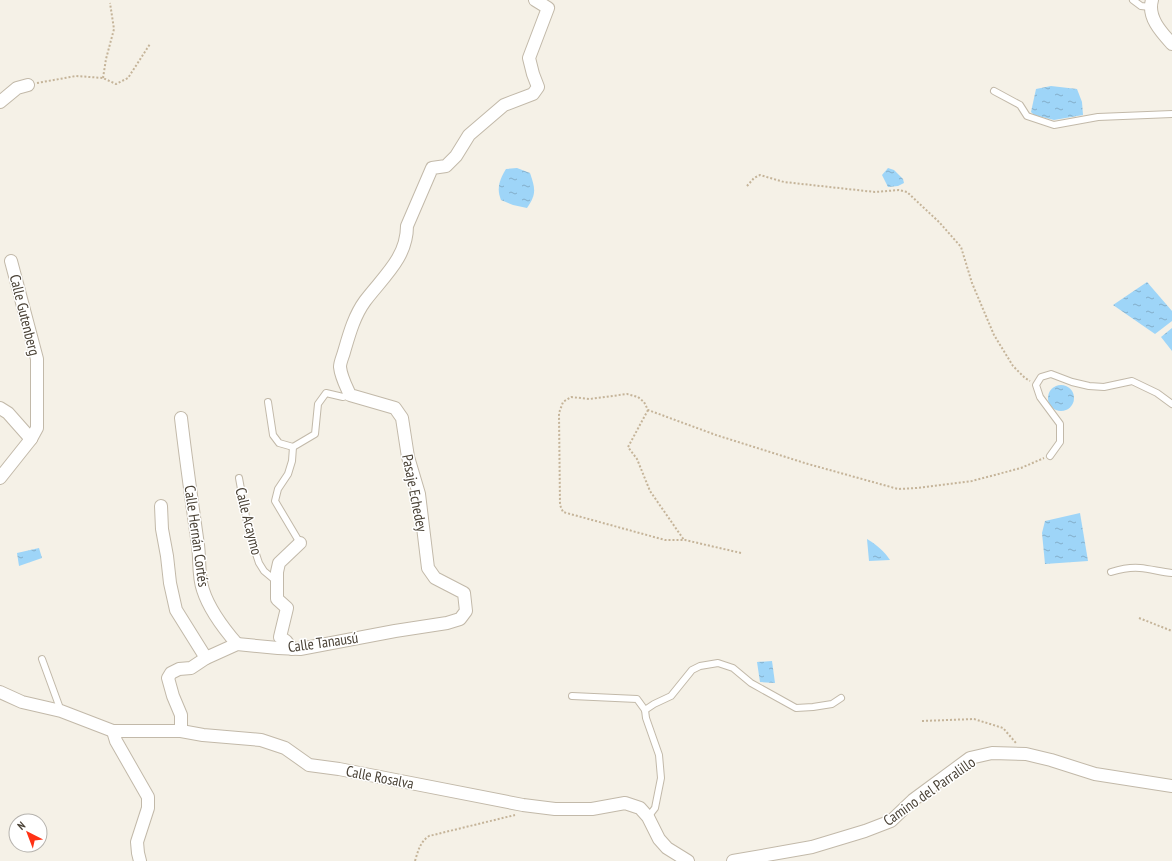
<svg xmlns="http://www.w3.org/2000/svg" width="1172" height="861" font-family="'PT Sans Narrow',sans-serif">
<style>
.water{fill:url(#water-ripples)}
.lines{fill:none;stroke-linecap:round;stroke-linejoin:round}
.service-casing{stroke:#c2b9a9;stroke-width:8}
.minor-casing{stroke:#c2b9a9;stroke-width:14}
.path{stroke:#c5b499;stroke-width:2;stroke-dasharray:2 2;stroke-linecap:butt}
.service{stroke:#fff;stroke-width:6}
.minor{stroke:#fff;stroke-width:12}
.labels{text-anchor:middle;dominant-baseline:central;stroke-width:3;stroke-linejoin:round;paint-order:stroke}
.street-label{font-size:15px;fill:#494135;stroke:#fff}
</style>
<defs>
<pattern id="water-ripples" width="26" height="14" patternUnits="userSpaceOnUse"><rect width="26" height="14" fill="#9ed5f8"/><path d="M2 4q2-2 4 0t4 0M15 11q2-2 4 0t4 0" fill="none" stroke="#83aeca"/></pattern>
</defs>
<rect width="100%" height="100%" fill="#f5f1e7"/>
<g class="water">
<path d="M1051 86 1077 89 1082 102 1083 115 1054 120 1034 115 1031 112 1036 89Z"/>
<path d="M517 168 530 173C535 188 537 194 527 208L513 205 501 200C496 188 500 179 506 169Z"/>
<path d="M888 168 894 170 903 179 904 183 898 186 888 187 882 175Z"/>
<path d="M1147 282 1172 311V321L1155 334 1113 305Z"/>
<path d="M1172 328V351L1161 337Z"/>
<circle cx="1061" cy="398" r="13"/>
<path d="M1080 513 1088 561 1045 564 1042 533 1045 521Z"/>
<path d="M867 539C877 545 884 551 890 560L869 561Z"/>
<path d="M39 548 42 558 19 566 17 553Z"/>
<path d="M772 661 775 683 760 682 757 662Z"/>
</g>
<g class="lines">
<defs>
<g id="service">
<path d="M1133 0 1141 6 1150 7"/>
<path d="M994 91 1020 105 1027 116 1054 125 1098 117 1172 114"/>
<path d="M268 402 273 435 279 443 293 447"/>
<path d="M1050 456 1060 442V424L1040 397 1036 385 1041 377 1051 374 1072 382 1089 386 1104 387 1132 381 1157 393 1172 404"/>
<path d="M239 478 249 533 259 563 264 571 276 581"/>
<path d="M300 543 275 501 278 489 288 474 292 461 293 447 315 434 318 404 326 393 343 397 350 395"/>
<path d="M1111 572C1121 569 1130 567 1140 568 1151 569 1161 572 1172 573"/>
<path d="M42 659 61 711"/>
<path d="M572 696 637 699 645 710 646 718 659 755 661 778 655 808 648 817"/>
<path d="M645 710 654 704 671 696 692 670 700 666 718 663 733 668 751 683 796 708 813 707 832 704 841 698"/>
</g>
<g id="minor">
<path d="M1152 0C1147 17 1161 32 1172 44"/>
<path d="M0 102 17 88 28 85"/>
<path d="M11 261 37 359V428L31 439"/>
<path d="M0 408 8 413 31 439 0 478"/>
<path d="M181 418C186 461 192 503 198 545 200 560 198 576 203 590 209 609 224 629 237 644"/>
<path d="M161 506 162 529 167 556 170 583 176 610 206 658"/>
<path d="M292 649 286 641 280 637 287 608 277 599V572L279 563 300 543"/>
<path d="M0 692 22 702 61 711 113 731H181L203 735 261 740 285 748 309 765 339 769 523 805 555 809H592L625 803 640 808 648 817 659 839 667 848 688 861"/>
<path d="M113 731 116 741 148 797V808L137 842 138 853 140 861"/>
<path d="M181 731V715L173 696 168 678 171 673 179 669 191 668 206 658 237 644 278 648 300 649 395 631 447 623 460 619 466 611 464 593 435 578 428 568 419 494 408 457 402 418 395 408 350 395C346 386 341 377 340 367 340 362 343 356 344 352 349 335 354 316 365 301 383 277 407 258 407 226L432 168 446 166 456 156 469 135 504 105 533 94 538 87 533 74 529 58 548 8 535 0"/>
<path d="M733 861 812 847 865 831 891 821 913 800 970 758 992 753 1026 754 1051 760 1095 774 1172 786"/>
</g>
</defs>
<use href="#service" class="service-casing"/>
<use href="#minor" class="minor-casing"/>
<g class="path">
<path d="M103 78 106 59 114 29 110 3"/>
<path d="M37 83 76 76 103 78 116 84 128 78 150 44"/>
<path d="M747 186 754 178 760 175 784 182 875 192 899 190 907 192 939 222 961 247 972 283 994 335 1013 366 1025 378 1030 381"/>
<path d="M648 410 628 447 637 459 650 491 684 540"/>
<path d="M741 553 685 540H665L563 512 560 505 559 413 563 402 571 397 590 399 627 394 638 397 644 402 648 410 716 435 808 464 898 489 917 488 972 481 1021 468 1044 458"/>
<path d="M1139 618 1172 631"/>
<path d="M922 721 974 719 1003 728 1016 743"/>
<path d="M415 861C418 851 420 842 429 836L515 815"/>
</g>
<use href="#service" class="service"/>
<use href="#minor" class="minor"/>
</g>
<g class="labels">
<g class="street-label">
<text transform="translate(25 315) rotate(76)">Calle Gutenberg</text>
<text transform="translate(415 493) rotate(79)">Pasaje Echedey</text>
<text transform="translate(249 521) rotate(76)">Calle Acaymo</text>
<text transform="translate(197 536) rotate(82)">Calle Hernán Cortés</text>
<text transform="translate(323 642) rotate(-8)">Calle Tanausú</text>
<text transform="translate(380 777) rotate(11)">Calle Rosalva</text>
<text transform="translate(929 791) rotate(-35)">Camino del Parralillo</text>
</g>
</g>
<g transform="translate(28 833) rotate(318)"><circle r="19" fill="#ffffff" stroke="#b6b3ae"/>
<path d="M0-3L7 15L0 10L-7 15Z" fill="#ff3215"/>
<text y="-6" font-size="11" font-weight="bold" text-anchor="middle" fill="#494135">N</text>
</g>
</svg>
